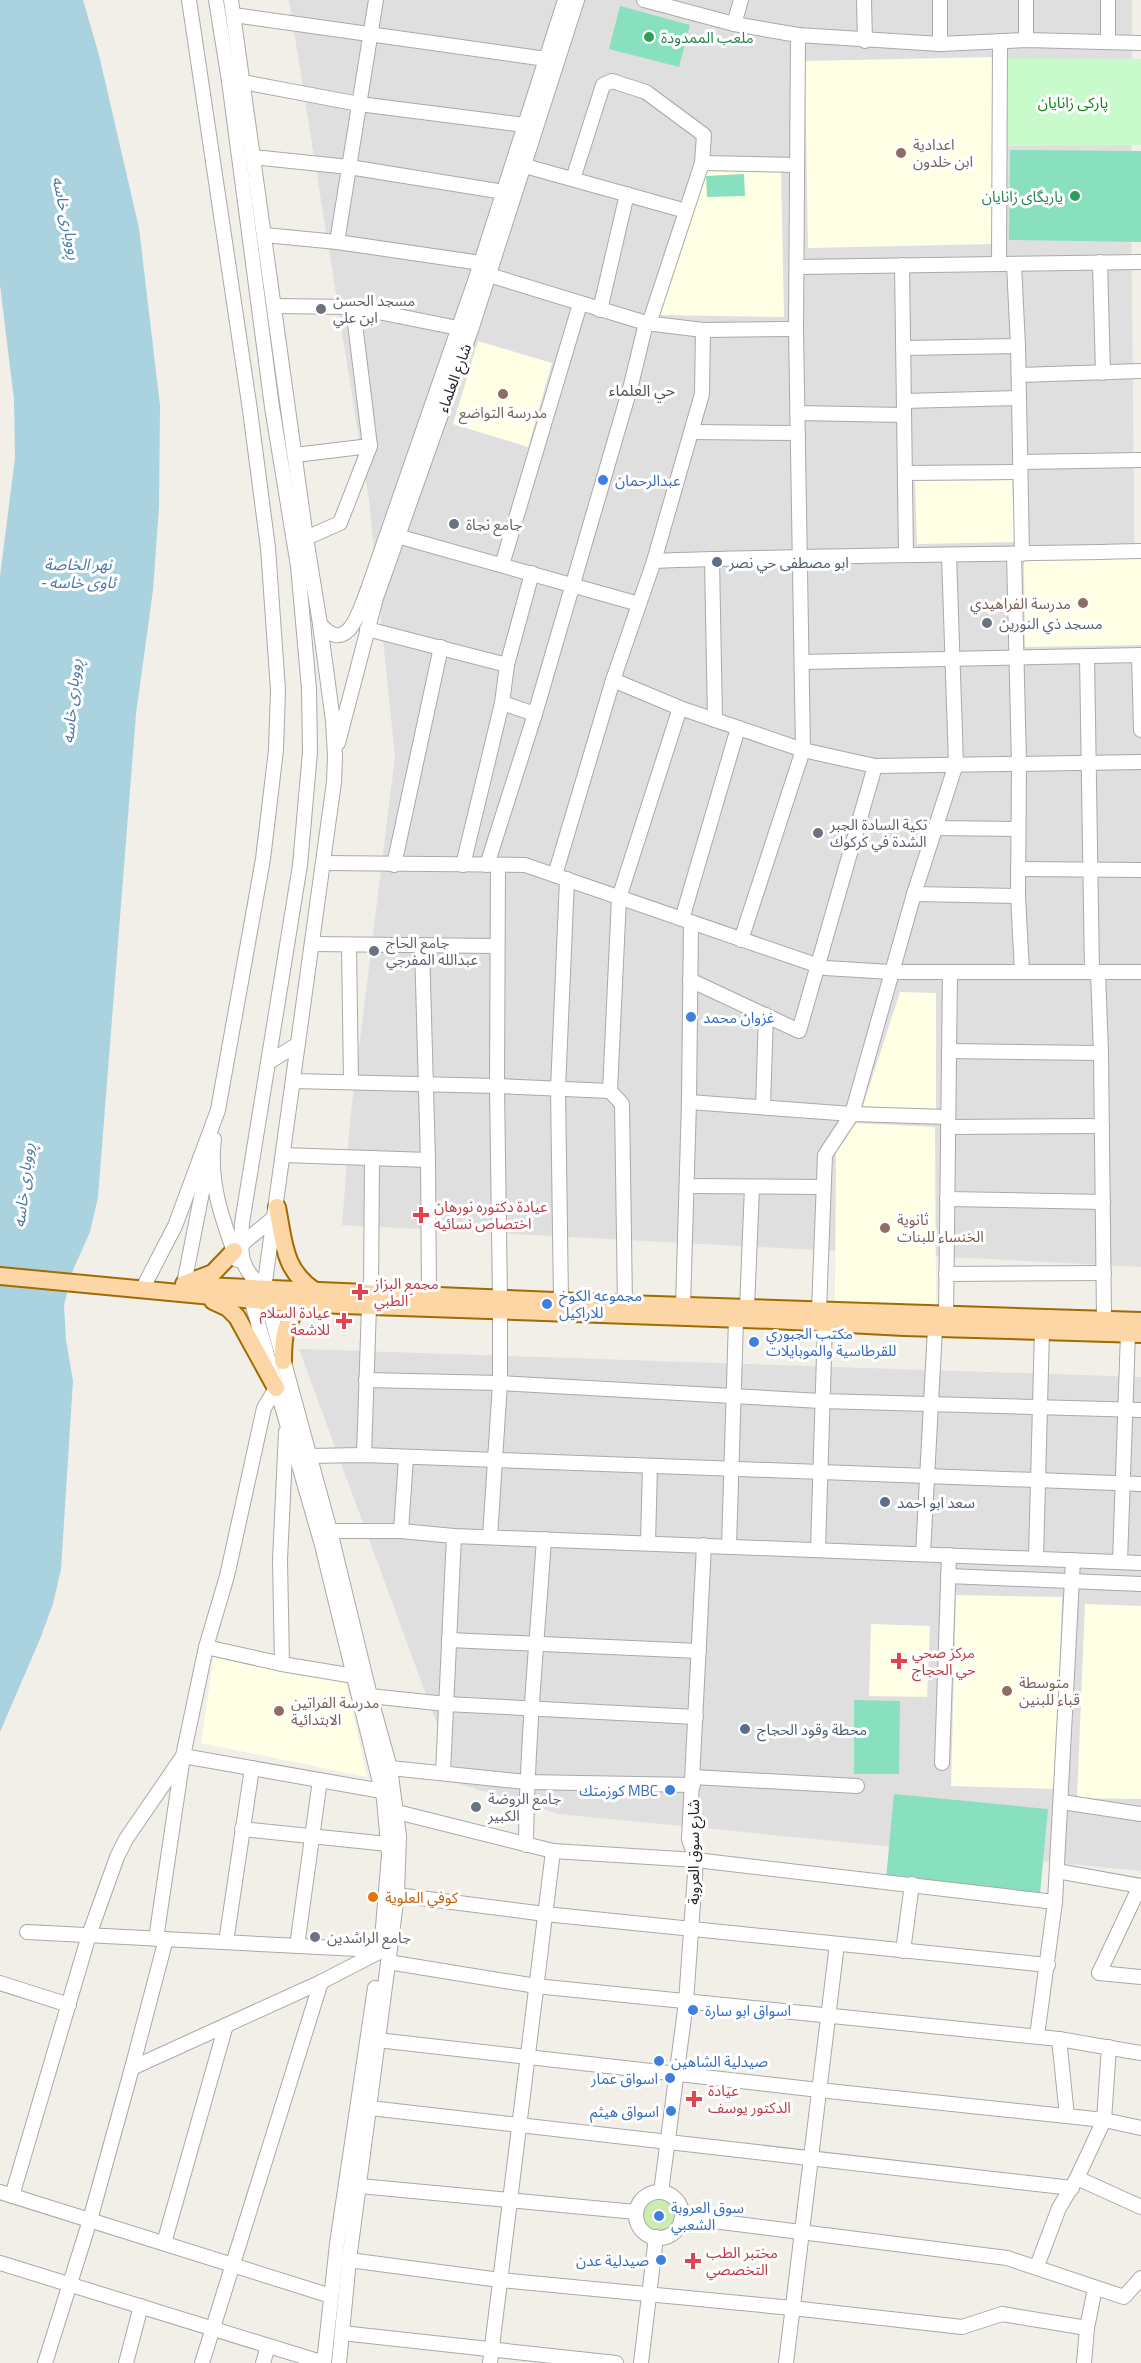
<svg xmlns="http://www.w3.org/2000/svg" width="1141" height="2363" font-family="'Titillium Web','Noto Sans Arabic',sans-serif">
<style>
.residential{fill:#e0dfdf}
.education{fill:#ffffe5}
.grass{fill:#cdebb0}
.park{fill:#c8facc}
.pitch{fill:#88e0be}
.water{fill:#aad3df}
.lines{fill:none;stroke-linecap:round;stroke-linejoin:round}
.minor-casing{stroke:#a9a9a9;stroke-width:16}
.major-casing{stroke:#a06b00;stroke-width:20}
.minor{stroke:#fff;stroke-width:14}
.major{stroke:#fcd6a4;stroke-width:16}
.leisure-dot{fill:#2e9e5b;stroke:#fff;stroke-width:2}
.education-dot{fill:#8d6e63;stroke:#fff;stroke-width:2}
.worship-dot{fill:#6b7280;stroke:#fff;stroke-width:2}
.shop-dot{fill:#3f7fe0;stroke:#fff;stroke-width:2}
.service-dot{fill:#5c6f8a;stroke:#fff;stroke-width:2}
.health-dot{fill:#e0444e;stroke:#fff;stroke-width:2}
.food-dot{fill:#e8710a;stroke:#fff;stroke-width:2}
.labels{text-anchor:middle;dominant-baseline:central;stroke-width:6;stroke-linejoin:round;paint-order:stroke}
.leisure-label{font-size:15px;fill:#27864d;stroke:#fff;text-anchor:start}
.park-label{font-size:15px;fill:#0c8416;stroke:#fff}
.education-label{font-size:15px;fill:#785e54;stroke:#fff;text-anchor:start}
.worship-label{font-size:15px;fill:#5b616d;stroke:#fff;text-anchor:start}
.street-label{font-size:15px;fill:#222;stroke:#fff}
.shop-label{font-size:15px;fill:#366cbe;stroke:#fff;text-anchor:start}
.service-label{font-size:15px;fill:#4e5e75;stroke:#fff;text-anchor:start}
.health-label{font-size:15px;fill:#be3a42;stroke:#fff;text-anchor:start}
.food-label{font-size:15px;fill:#c56008;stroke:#fff;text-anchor:start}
.water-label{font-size:16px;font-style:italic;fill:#4a7aab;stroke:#fff}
.neighbourhood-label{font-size:16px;fill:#555;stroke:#fff}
</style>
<rect width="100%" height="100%" fill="#f2efe9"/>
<g class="residential">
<path d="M289 0H1132L1131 197 1135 606 1141 643V1267L342 1225 350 1121 395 757 369 501Z"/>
<path d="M299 1349 1141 1377V1871L559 1814 459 1784Z"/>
</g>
<g class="education">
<path d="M995 57V244L808 248 805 61Z"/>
<path d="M703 170 781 172 784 317 660 315Z"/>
<path d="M478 341 552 363 528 447 453 424Z"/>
<path d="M1012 480 1015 542 917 544 915 481Z"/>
<path d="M1141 557V645L1025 647 1024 561Z"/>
<path d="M900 992 936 993V1111L863 1106Z"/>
<path d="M852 1123 935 1127 936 1310 835 1306 836 1151Z"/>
<path d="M956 1595 1062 1597 1056 1789 951 1786Z"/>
<path d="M1085 1604 1141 1606V1799L1077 1798Z"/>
<path d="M871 1624 930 1626 927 1697 869 1696Z"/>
<path d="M214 1654 345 1679 367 1777 201 1743Z"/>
</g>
<circle class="grass" cx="659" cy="2215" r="16"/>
<path class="park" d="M1006 58 1141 59V145L1006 146Z"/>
<g class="pitch">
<path d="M620 6 690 25 679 67 609 49Z"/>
<path d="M1010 150 1141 151V242L1009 240Z"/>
<path d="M744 174 745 196 707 197 706 176Z"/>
<path d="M854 1700 900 1701 899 1774H854Z"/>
<path d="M894 1794 1048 1809 1040 1894 886 1879Z"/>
</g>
<path class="water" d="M0 0H83L99 55 139 228 160 405 159 507 153 590 136 714 98 1197 90 1232 73 1270 64 1305 66 1340 73 1381 61 1569 53 1604 40 1639 0 1732V576L15 458 14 400 0 285Z"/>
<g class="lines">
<defs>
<g id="minor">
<path d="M216 0 229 81 272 407 298 566 309 689 310 752 300 865 242 1223C240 1255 239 1267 264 1289"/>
<path d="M231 0 306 538 320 624 333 721 335 756 334 782 264 1289 330 1531 370 1696 390 1768 399 1836 397 1895 349 2260 339 2363"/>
<path d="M644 0 734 24 798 35 940 44 1026 40 1141 43"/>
<path d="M864 0 865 41"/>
<path d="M940 0V44"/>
<path d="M1026 0V40"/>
<path d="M234 15 546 59"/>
<path d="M734 24 741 0"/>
<path d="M1108 41V0"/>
<path d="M243 82 359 104 525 125"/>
<path d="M253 157 349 167 504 192"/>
<path d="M702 163 797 165"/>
<path d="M525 166 686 211"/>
<path d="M573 179 603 85 612 81 646 92 704 135 702 163 649 324"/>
<path d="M265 235 337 242 481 263"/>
<path d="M337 242 376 0"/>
<path d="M1100 262 1103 373"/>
<path d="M999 264 1000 41"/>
<path d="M1014 264 1018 346 1022 554"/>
<path d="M902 265 906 555"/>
<path d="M797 267 1141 262"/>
<path d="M489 275 646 323 703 330 796 329"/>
<path d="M275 306 353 307 458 328"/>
<path d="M600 310 627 194"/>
<path d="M903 348 1018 346"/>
<path d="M1019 375 1141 371"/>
<path d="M904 401 1019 398"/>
<path d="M797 413 904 415"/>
<path d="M691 432 798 433"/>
<path d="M295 455 370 446"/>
<path d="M1020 462 1141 460"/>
<path d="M905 473 1020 472"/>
<path d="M397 536 639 604"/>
<path d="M306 538 340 523 370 446 353 307"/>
<path d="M1014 554 1019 764 1018 896 1022 972"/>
<path d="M712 559 715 720"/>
<path d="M654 561C816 555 979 555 1141 551"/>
<path d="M502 565 580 304"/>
<path d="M320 624C348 657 360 609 368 589L476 278 565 0"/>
<path d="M367 629 507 665"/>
<path d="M1139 655 1141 730"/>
<path d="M1087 656 1092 972"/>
<path d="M802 662 1141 655"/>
<path d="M613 680 680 708 803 750 875 766 1141 762"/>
<path d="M502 703 535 714"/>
<path d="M338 743 376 598 471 330 577 0"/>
<path d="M935 828 1018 829"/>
<path d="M323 863 525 865 825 968 891 972H1141"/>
<path d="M394 865 441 647"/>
<path d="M463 865 502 703 507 665 532 573"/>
<path d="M487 865 535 714 631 385 646 323"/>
<path d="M498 865 497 1086 500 1299"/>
<path d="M1018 869 1141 870"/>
<path d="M555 875 613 680 654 561 702 394 703 330"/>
<path d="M914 894 1018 896"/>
<path d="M682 919 738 728"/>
<path d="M741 940 803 750 796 329 798 35"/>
<path d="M312 944 497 946"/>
<path d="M349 945 351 1082"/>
<path d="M422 946 428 1160 429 1294"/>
<path d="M1098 972 1101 1053 1104 1319"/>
<path d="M690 980 799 1031 875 766"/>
<path d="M949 1051 1101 1053"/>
<path d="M269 1062 298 1044"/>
<path d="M293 1081 497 1086 610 1091"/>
<path d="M689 1102 852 1114 948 1117"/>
<path d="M763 1106 766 1015"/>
<path d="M948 1127 1102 1126"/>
<path d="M214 1139C208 1182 223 1221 237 1260"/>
<path d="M283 1155 428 1160"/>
<path d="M687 1186 823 1187"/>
<path d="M947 1199 1103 1202"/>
<path d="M237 1248 276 1216"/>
<path d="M946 1274 1104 1273"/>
<path d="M146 1282 175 1226 218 1110 263 859 276 750 278 690 268 548 250 410 189 0"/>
<path d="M184 1284 208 1162"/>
<path d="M249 1292 322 1545 384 1799 389 1855 381 1951"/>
<path d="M371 1293 372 1158"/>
<path d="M561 1301 558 1089 567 879"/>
<path d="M625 1304 622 1104 610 1091 619 898 680 708"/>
<path d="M683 1306 689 1102 691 922"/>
<path d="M747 1308 752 1187"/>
<path d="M819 1310 825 1155 852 1114 914 894 956 764 949 555"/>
<path d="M946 1315 950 972"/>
<path d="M366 1380 500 1383 821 1401 1141 1410"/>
<path d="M364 1455 369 1306"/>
<path d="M308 1456 364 1455 1141 1484"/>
<path d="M330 1531H401L454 1536 1141 1563"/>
<path d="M401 1531 406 1458"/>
<path d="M490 1537 500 1383V1311"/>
<path d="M648 1543 650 1466"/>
<path d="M729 1546 736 1319"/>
<path d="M818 1550 825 1323"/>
<path d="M923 1554 935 1328"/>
<path d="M1036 1558 1042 1330"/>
<path d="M1120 1562 1128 1333"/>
<path d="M948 1576 1141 1584"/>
<path d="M449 1640 699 1651"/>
<path d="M206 1647 282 1664 354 1676"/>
<path d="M282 1664 280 1560 286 1432"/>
<path d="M370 1696 446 1704 696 1717"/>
<path d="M942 1763 949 1555"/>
<path d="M390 1768 526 1782 693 1785"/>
<path d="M443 1773 454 1536"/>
<path d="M693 1777 857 1786"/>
<path d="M1062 1802 1141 1814"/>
<path d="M397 1812 553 1851 696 1860 1055 1902"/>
<path d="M242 1829 388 1844"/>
<path d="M526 1845C527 1743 537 1641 544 1539"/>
<path d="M1057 1871 1141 1886"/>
<path d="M1140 1886 1099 1973 1141 1977"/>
<path d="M397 1895 545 1914 1048 1965"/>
<path d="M27 1932 378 1950"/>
<path d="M156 1939 183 1756 206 1647 227 1576 264 1408 276 1388"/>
<path d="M226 1942 252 1768"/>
<path d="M297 1946 320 1780"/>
<path d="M903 1951 912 1884"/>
<path d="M388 1962 536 1986 1059 2039 1067 2116"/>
<path d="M0 1983 69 2005"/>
<path d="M1037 2036 1055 1902 1073 1560"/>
<path d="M1059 2039 1141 2053"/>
<path d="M377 2040 819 2090 1104 2120 1141 2128"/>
<path d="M132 2068 166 1939"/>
<path d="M370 2108C604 2133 838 2160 1072 2188"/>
<path d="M1077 2178 1141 2207"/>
<path d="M360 2186 636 2212"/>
<path d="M0 2192 331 2296"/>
<path d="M661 2192 686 2002 696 1860 689 1839 704 1545"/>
<circle cx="659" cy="2215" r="23"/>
<path d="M12 2196 89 1935 117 1857 126 1839 183 1756 382 1791"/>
<path d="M682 2217 1007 2258 1124 2297 1141 2278"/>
<path d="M164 2243 226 2025"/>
<path d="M349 2260 500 2280 792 2308 962 2327 1002 2314 1087 2328"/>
<path d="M0 2263 324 2363"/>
<path d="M1037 2266 1059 2208 1077 2178 1104 2120 1109 2047"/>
<path d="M342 2333 616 2363"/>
<path d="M45 2363 90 2220 132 2068 321 1982 381 1951"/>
<path d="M126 2363 141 2306"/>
<path d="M202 2363 321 1982"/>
<path d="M263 2363 268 2346"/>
<path d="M324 2363 337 2244 375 1988"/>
<path d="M490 2363 553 1851"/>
<path d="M641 2363 656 2237"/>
<path d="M786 2363 837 1944"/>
<path d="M1084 2363 1087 2328 1095 2288"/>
</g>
<g id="major">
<path d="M277 1207C284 1242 283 1270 315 1291"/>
<path d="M0 1276 285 1303 773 1320 904 1327 1141 1334"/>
<path d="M184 1284 213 1273 234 1251"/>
<path d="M204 1286 625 1304 1141 1321"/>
<path d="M213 1301 228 1308 237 1317 276 1388"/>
<path d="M283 1361C283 1337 284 1321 303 1304"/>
</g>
</defs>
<use href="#minor" class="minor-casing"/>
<use href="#major" class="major-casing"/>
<use href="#minor" class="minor"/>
<use href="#major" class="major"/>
</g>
<g class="leisure-dot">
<circle cx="649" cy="37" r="6"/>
<circle cx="1075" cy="196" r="6"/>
</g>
<g class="education-dot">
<circle cx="901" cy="153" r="6"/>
<circle cx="503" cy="394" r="6"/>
<circle cx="1083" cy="603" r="6"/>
<circle cx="885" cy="1228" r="6"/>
<circle cx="1007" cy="1691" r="6"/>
<circle cx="279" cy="1711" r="6"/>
</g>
<g class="worship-dot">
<circle cx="321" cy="309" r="6"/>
<circle cx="454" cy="524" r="6"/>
<circle cx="987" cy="623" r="6"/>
<circle cx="818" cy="833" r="6"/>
<circle cx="374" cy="951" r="6"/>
<circle cx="476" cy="1807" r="6"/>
<circle cx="315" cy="1937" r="6"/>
</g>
<g class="shop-dot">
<circle cx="603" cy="480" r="6"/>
<circle cx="691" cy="1017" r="6"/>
<circle cx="547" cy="1304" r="6"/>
<circle cx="754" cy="1342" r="6"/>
<circle cx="670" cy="1790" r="6"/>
<circle cx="693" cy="2010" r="6"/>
<circle cx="659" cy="2061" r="6"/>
<circle cx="670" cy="2078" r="6"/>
<circle cx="671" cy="2111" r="6"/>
<circle cx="659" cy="2216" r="6"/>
<circle cx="661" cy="2260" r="6"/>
</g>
<g class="service-dot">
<circle cx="717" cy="562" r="6"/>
<circle cx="885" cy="1502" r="6"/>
<circle cx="745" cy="1729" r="6"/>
</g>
<g class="health-dot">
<path d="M418 1206h6v6h6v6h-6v6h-6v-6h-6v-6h6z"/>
<path d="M357 1283h6v6h6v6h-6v6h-6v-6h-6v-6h6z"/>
<path d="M341 1312h6v6h6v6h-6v6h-6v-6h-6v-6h6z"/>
<path d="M896 1652h6v6h6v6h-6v6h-6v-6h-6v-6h6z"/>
<path d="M691 2090h6v6h6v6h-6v6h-6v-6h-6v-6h6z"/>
<path d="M690 2252h6v6h6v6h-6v6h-6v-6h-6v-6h6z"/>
</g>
<circle class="food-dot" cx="373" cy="1897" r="6"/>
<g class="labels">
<g class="leisure-label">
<text x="661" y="37">ملعب الممدودة</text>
<text x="1063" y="196" text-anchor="end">یاریگای زانایان</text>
</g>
<g class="park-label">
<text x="1073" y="102">پارکی زانایان</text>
</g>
<g class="education-label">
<text x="913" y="144">اعدادية<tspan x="913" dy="17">ابن خلدون</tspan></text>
<text x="503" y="412" text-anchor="middle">مدرسة التواضع</text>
<text x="1071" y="603" text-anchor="end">مدرسة الفراهيدي</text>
<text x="897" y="1219">ثانوية<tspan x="897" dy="17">الخنساء للبنات</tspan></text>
<text x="1019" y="1682">متوسطة<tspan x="1019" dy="17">قباء للبنين</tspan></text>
<text x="291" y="1702">مدرسة الفراتين<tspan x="291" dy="17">الابتدائية</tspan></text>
</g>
<g class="worship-label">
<text x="333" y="300">مسجد الحسن<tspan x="333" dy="17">ابن علي</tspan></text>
<text x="466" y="524">جامع نجاة</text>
<text x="999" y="623">مسجد ذي النورين</text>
<text x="830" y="824">تكية السادة الجبر<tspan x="830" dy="17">الشدة في كركوك</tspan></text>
<text x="386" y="942">جامع الحاج<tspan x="386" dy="17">عبدالله المفرجي</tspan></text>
<text x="488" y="1798">جامع الروضة<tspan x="488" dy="17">الكبير</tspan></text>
<text x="327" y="1937">جامع الراشدين</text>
</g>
<g class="street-label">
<text transform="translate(454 378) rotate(-70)">شارع العلماء</text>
<text transform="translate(693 1852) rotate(-90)">شارع سوق العروبة</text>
</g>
<g class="shop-label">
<text x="615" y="480">عبدالرحمان</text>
<text x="703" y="1017">غزوان محمد</text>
<text x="559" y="1295">مجموعه الكوخ<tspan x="559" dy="17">للاراكيل</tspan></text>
<text x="766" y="1333">مكتب الجبوري<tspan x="766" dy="17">للقرطاسية والموبايلات</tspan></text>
<text x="658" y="1790" text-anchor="end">كوزمتك MBC</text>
<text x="705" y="2010">اسواق ابو سارة</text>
<text x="671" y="2061">صيدلية الشاهين</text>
<text x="658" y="2078" text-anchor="end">اسواق عمار</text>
<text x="659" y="2111" text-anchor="end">اسواق هيثم</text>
<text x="671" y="2207">سوق العروبة<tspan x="671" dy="17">الشعبي</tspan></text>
<text x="649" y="2260" text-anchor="end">صيدلية عدن</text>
</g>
<g class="service-label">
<text x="729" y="562">ابو مصطفى حي نصر</text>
<text x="897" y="1502">سعد ابو احمد</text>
<text x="757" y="1729">محطة وقود الحجاج</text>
</g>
<g class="health-label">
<text x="434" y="1206">عيادة دكتوره نورهان<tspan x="434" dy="17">اختصاص نسائيه</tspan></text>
<text x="374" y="1283">مجمع البزاز<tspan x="374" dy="17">الطبي</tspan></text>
<text x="330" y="1312" text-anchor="end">عيادة السلام<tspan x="330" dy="17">للاشعة</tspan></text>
<text x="912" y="1652">مركز صحي<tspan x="912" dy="17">حي الحجاج</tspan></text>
<text x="708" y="2090">عيادة<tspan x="708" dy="17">الدكتور يوسف</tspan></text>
<text x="706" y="2252">مختبر الطب<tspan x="706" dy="17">التخصصي</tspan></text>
</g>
<g class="food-label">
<text x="385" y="1897">كوفي العلوية</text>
</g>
<g class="water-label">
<text transform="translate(67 218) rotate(78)">ڕووباری خاسە</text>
<text x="78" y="564">نهر الخاصة<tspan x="78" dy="18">- ئاوی خاسە</tspan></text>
<text transform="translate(71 701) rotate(-85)">ڕووباری خاسە</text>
<text transform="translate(23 1185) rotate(-84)">ڕووباری خاسە</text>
</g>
<g class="neighbourhood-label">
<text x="642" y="390">حي العلماء</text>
</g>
</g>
</svg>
